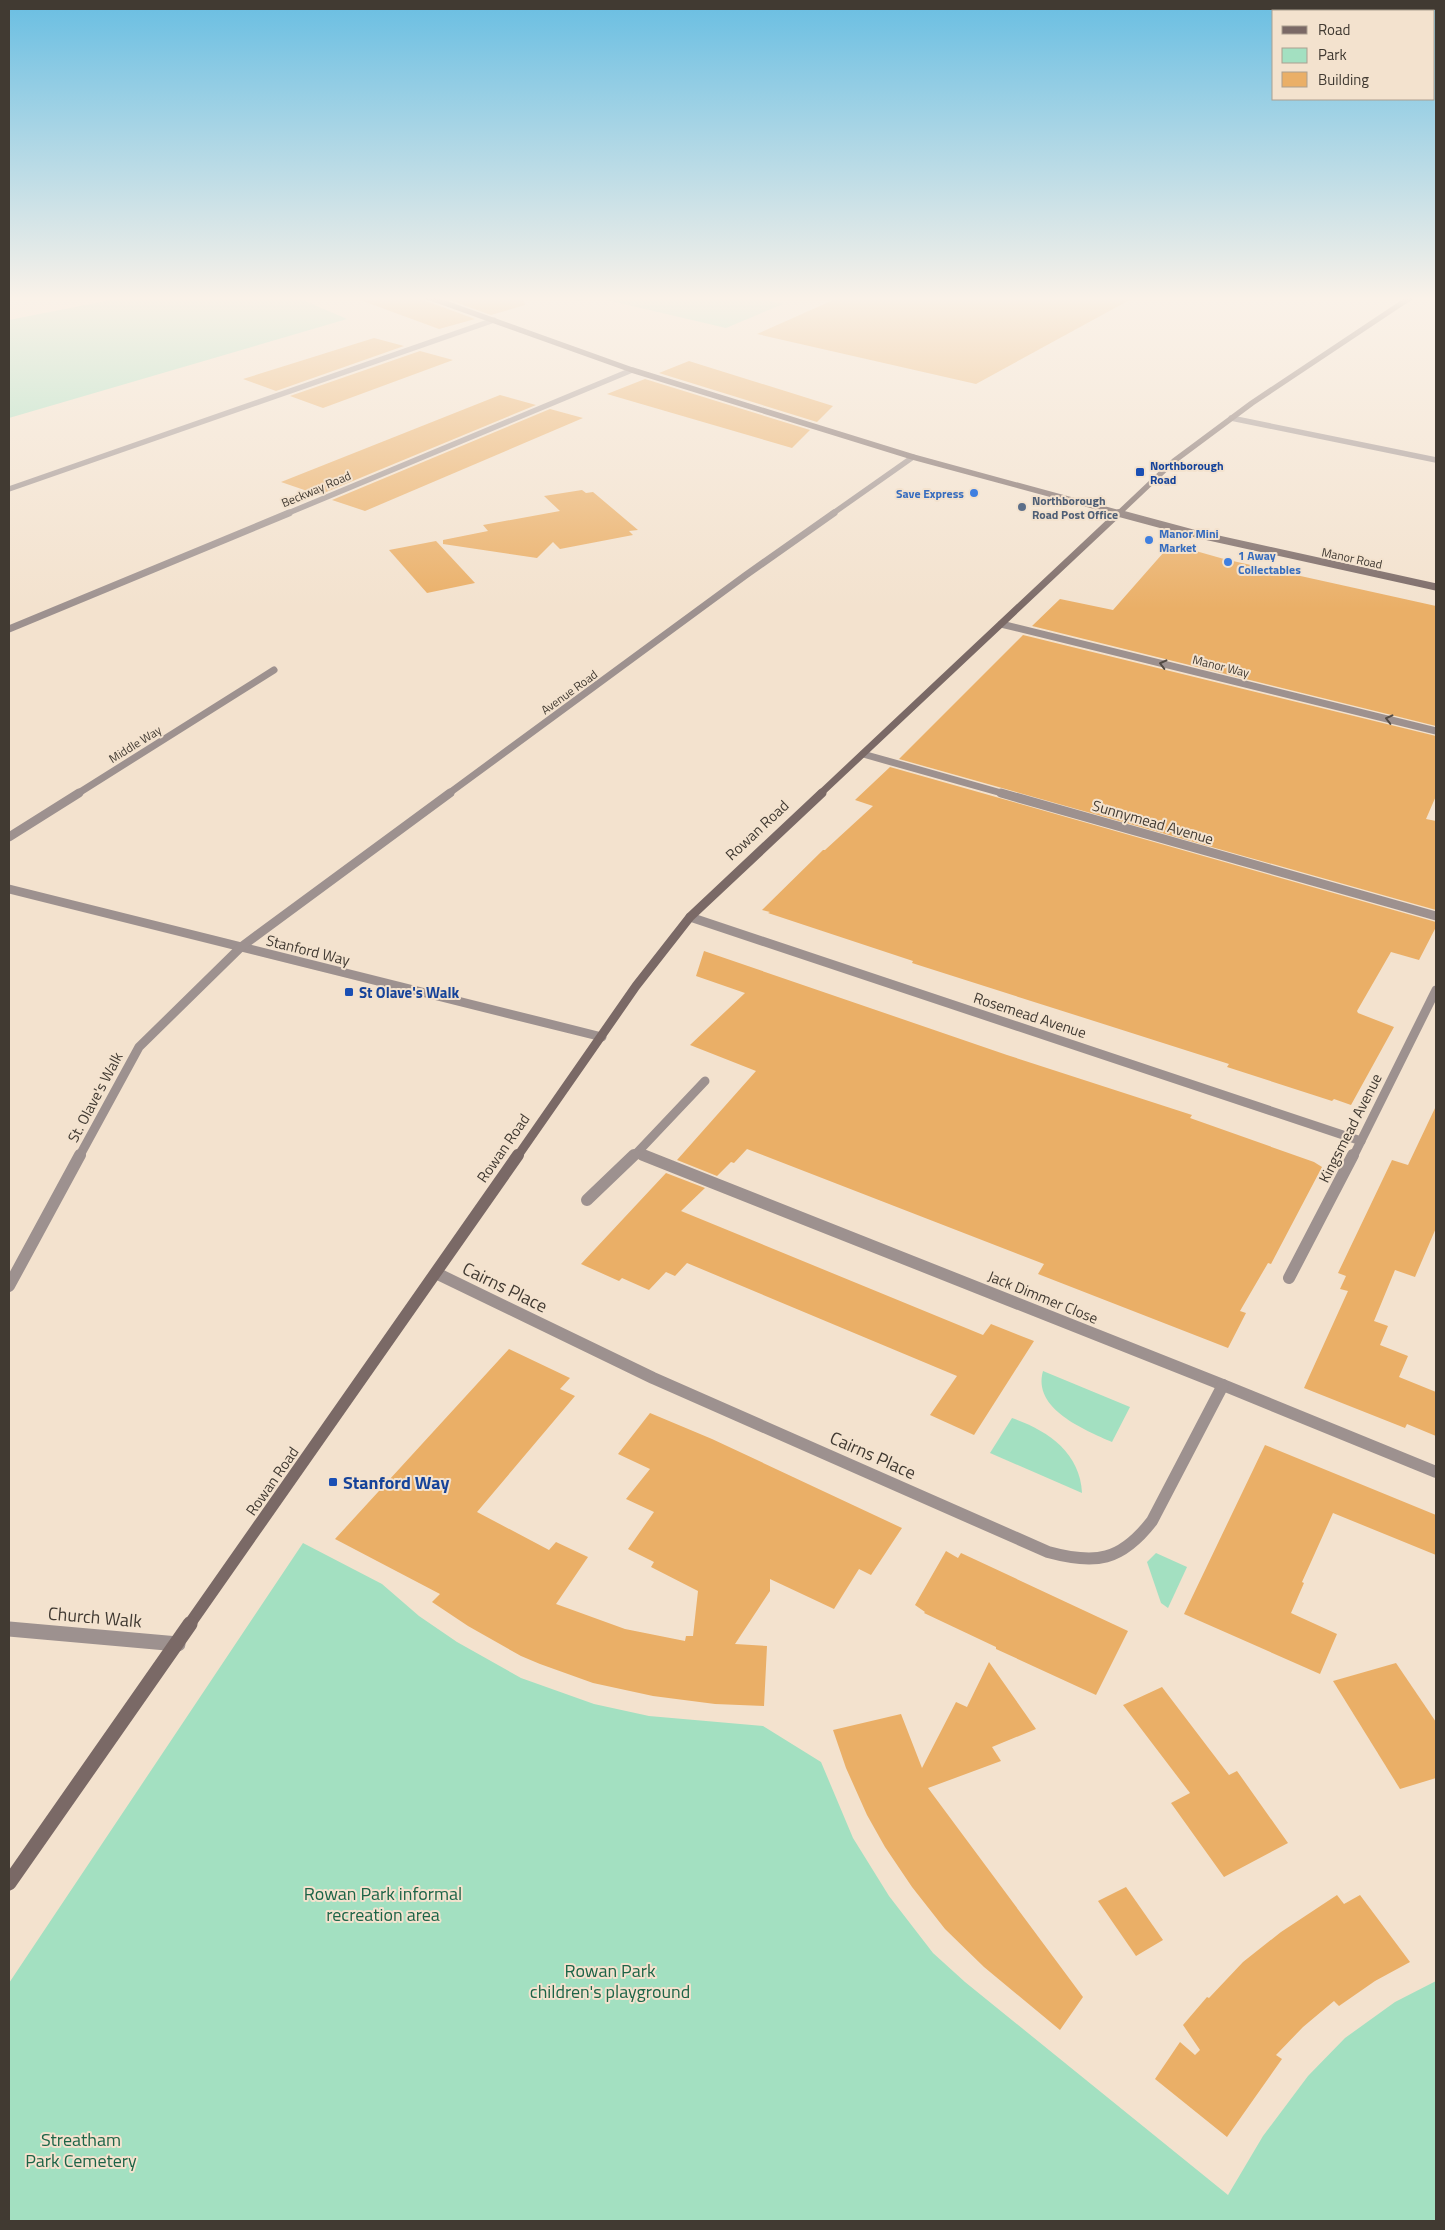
<svg xmlns="http://www.w3.org/2000/svg" width="1445" height="2230" font-family="'Titillium Web',sans-serif">
<style>
.green{fill:#a3e0c1}
.building{fill:#eaaf67}
.lines{fill:none;stroke-linecap:round;stroke-linejoin:round}
.street-far4{stroke:#9d918f;stroke-width:5.5}
.street-far3{stroke:#9d918f;stroke-width:7}
.street-far2{stroke:#9d918f;stroke-width:9}
.street-far1{stroke:#9d918f;stroke-width:12}
.street{stroke:#9d918f;stroke-width:15}
.secondary-far4{stroke:#7a6966;stroke-width:5.5}
.secondary-far3{stroke:#7a6966;stroke-width:7}
.secondary-far2{stroke:#7a6966;stroke-width:9}
.secondary-far1{stroke:#7a6966;stroke-width:12}
.secondary{stroke:#7a6966;stroke-width:15}
.oneway{stroke:#534b45}
.transit-dot{fill:#1a4fb4;stroke:#f3e2ce;stroke-width:2}
.shop-dot{fill:#3f7fe0;stroke:#f3e2ce;stroke-width:2}
.service-dot{fill:#5c6f8a;stroke:#f3e2ce;stroke-width:2}
.labels{text-anchor:middle;dominant-baseline:central;stroke-width:4;stroke-linejoin:round;paint-order:stroke}
.far-transit-label{font-size:12px;font-weight:bold;fill:#164399;stroke:#f3e2ce;text-anchor:start}
.far-street-label{font-size:12px;fill:#413a32;stroke:#f3e2ce}
.far-shop-label{font-size:12px;font-weight:bold;fill:#366cbe;stroke:#f3e2ce;text-anchor:start}
.far-service-label{font-size:12px;font-weight:bold;fill:#4e5e75;stroke:#f3e2ce;text-anchor:start}
.street-label{font-size:15px;fill:#413a32;stroke:#f3e2ce}
.transit-label{font-size:15px;font-weight:bold;fill:#164399;stroke:#f3e2ce;text-anchor:start}
.near-street-label{font-size:18px;fill:#413a32;stroke:#f3e2ce}
.near-transit-label{font-size:18px;font-weight:bold;fill:#164399;stroke:#f3e2ce;text-anchor:start}
.near-park-label{font-size:18px;fill:#1c6447;stroke:#f3e2ce}
</style>
<rect width="100%" height="100%" fill="#f3e2ce"/>
<g class="green">
<path d="M126 297H296L347 319 9 418V320Z"/>
<path d="M566 297H750L783 304 726 328 594 297 579 301Z"/>
<path d="M1043 1371 1130 1407 1112 1442C1085 1430 1032 1409 1043 1371Z"/>
<path d="M1012 1418C1047 1430 1080 1452 1082 1493L990 1453Z"/>
<path d="M303 1543 382 1584 419 1616 457 1642 521 1678 594 1704 649 1716 763 1726 821 1762 853 1838 889 1896 933 1953 965 1982 1228 2195 1263 2136 1308 2076 1345 2038 1395 2002 1436 1981V2221H9V1983Z"/>
<path d="M1156 1553 1187 1567 1168 1608 1161 1603 1147 1562Z"/>
</g>
<g class="building">
<path d="M360 297H423L426 301 475 319 439 329 360 300Z"/>
<path d="M441 297H523L525 305 491 315Z"/>
<path d="M840 297H1135L976 384 757 334Z"/>
<path d="M374 338 404 346 276 391 243 379Z"/>
<path d="M420 351 453 360 323 408 290 396Z"/>
<path d="M689 361 692 362 833 406 817 422 659 373Z"/>
<path d="M645 379 810 430 792 448 607 394Z"/>
<path d="M500 395 536 405 319 495 281 482Z"/>
<path d="M550 409 583 418 365 511 332 500Z"/>
<path d="M582 490 586 493 593 492 638 530 629 531 633 535 560 549 553 542 537 558 443 544V540L488 531 483 525 560 511 544 496Z"/>
<path d="M436 541 475 583 427 593 389 550Z"/>
<path d="M1171 544 1224 559 1436 606V726L1032 626 1060 599 1113 610Z"/>
<path d="M1023 635 1436 736V796L1426 819 1436 821V910L899 759Z"/>
<path d="M890 767 1436 922V927L1419 960 1391 952 1357 1011 1358 1013 1394 1027 1351 1105 1334 1099 1332 1101 1227 1067 1229 1064 912 963 913 961 768 913 770 912 762 910 823 850H825L873 806 855 800Z"/>
<path d="M704 951 1007 1055 1192 1115 1190 1118 1314 1162 1322 1167 1271 1264 1268 1263 1240 1311 1246 1313 1228 1348 1038 1274 1044 1264 747 1149 734 1163 731 1162 717 1176 677 1160 756 1071 690 1045 745 993 696 976Z"/>
<path d="M1436 1106V1228L1415 1277 1395 1270 1374 1321 1388 1326 1380 1345 1408 1356 1399 1377 1436 1392V1436L1407 1424 1405 1428 1304 1388 1348 1291 1340 1289 1346 1276 1338 1273 1392 1160 1408 1165Z"/>
<path d="M666 1173 705 1188 681 1211 983 1335 991 1324 1034 1341 974 1435 930 1415 957 1376 687 1263 675 1276 666 1272 649 1290 622 1278 619 1281 581 1264Z"/>
<path d="M509 1349 570 1378 560 1389 575 1396 477 1512 549 1550 556 1542 588 1557 556 1604 625 1629 685 1641 686 1636H693L698 1591 651 1567 654 1562 628 1549 654 1512 626 1499 650 1469 618 1454 650 1413 712 1439 902 1528 871 1575 859 1569 834 1609 770 1579V1591L735 1644 767 1646 764 1706 715 1704 653 1696 593 1683 540 1664 521 1656 468 1626 432 1602 440 1594 335 1539Z"/>
<path d="M1265 1445 1436 1515V1555L1333 1513 1302 1582 1304 1583 1291 1613 1337 1634 1320 1674 1184 1614Z"/>
<path d="M946 1551 958 1558 961 1553 1128 1631 1096 1695 996 1649V1647L924 1613 925 1612 915 1605Z"/>
<path d="M989 1662 1036 1729 992 1747 1001 1761 928 1788 1083 1997 1060 2030 984 1967 945 1929 912 1887 885 1847 867 1815 846 1768 833 1730 901 1714 922 1768 956 1702 967 1707Z"/>
<path d="M1396 1663 1436 1722V1778L1400 1789 1333 1681Z"/>
<path d="M1162 1687 1229 1775 1237 1771 1288 1843 1224 1877 1171 1803 1190 1793 1123 1705Z"/>
<path d="M1126 1887 1163 1940 1136 1956 1098 1901Z"/>
<path d="M1337 1895 1344 1904 1360 1895 1410 1962 1375 1981 1339 2006 1334 2001 1303 2027 1276 2055 1282 2059 1227 2137 1155 2079 1180 2042 1195 2055 1200 2050 1183 2025 1207 1997 1209 1998 1243 1962 1281 1932Z"/>
</g>
<g class="lines">
<g class="street-far4">
<path d="M1231 418 1436 460"/>
<path d="M9 489 494 320"/>
<path d="M286 514 632 370"/>
<path d="M832 514 913 457"/>
</g>
<g class="street-far3">
<path d="M1001 624 1436 731"/>
<path d="M9 629 289 513"/>
<path d="M863 754 1005 794"/>
<path d="M77 794 274 670"/>
<path d="M448 794 746 575 834 513"/>
</g>
<g class="street-far2">
<path d="M1001 793 1436 916"/>
<path d="M9 837 79 793"/>
<path d="M9 889 602 1037"/>
<path d="M690 917 1361 1141"/>
<path d="M637 1153 646 1157"/>
<path d="M79 1157 139 1047 241 947 450 793"/>
<path d="M633 1157 705 1081"/>
<path d="M1353 1157 1436 990"/>
</g>
<g class="street-far1">
<path d="M643 1155 1223 1385 1436 1472"/>
<path d="M587 1200 634 1155"/>
<path d="M436 1273 653 1378 1048 1552C1096 1565 1121 1561 1152 1521L1223 1385"/>
<path d="M1289 1278 1353 1155"/>
<path d="M9 1286 80 1155"/>
</g>
<path class="street" d="M9 1629 178 1644"/>
<g class="secondary-far4">
<path d="M428 297 632 370 913 457 1123 514"/>
<path d="M1118 514 1174 461 1252 403 1411 297"/>
</g>
<g class="secondary-far3">
<path d="M1118 513 1200 535 1436 587"/>
<path d="M820 794 1119 513"/>
</g>
<path class="secondary-far2" d="M517 1157 636 986 690 917 822 793"/>
<path class="secondary-far1" d="M189 1625 518 1155"/>
<path class="secondary" d="M9 1883 190 1624"/>
</g>
<defs><path id="oneway-chevron" d="M-2-3.5L2.5 0L-2 3.5" fill="none" stroke-width="1.6" stroke-linecap="round" stroke-linejoin="round" transform="scale(1.25)"/></defs>
<g class="oneway">
<use href="#oneway-chevron" transform="translate(1163 664) rotate(-166)"/>
<use href="#oneway-chevron" transform="translate(1389 719) rotate(-166)"/>
</g>
<linearGradient id="sky" x2="0" y2="1"><stop stop-color="#69bee2"/><stop offset="0.49" stop-color="#faf2e9"/><stop offset="1" stop-color="#faf2e9" stop-opacity="0"/></linearGradient>
<rect width="1445" height="609" fill="url(#sky)"/>
<g class="transit-dot">
<rect x="1135" y="467" width="10" height="10" rx="2.5"/>
<rect x="344" y="987" width="10" height="10" rx="2.5"/>
<rect x="328" y="1477" width="10" height="10" rx="2.5"/>
</g>
<g class="shop-dot">
<circle cx="974" cy="493" r="5"/>
<circle cx="1149" cy="540" r="5"/>
<circle cx="1228" cy="562" r="5"/>
</g>
<circle class="service-dot" cx="1022" cy="507" r="5"/>
<g class="labels">
<g class="far-transit-label">
<text x="1150" y="465">Northborough<tspan x="1150" dy="14">Road</tspan></text>
</g>
<g class="far-street-label">
<text transform="translate(316 489) rotate(-23)">Beckway Road</text>
<text transform="translate(1352 558) rotate(12)">Manor Road</text>
<text transform="translate(1221 666) rotate(14)">Manor Way</text>
<text transform="translate(569 692) rotate(-36)">Avenue Road</text>
<text transform="translate(135 744) rotate(-32)">Middle Way</text>
</g>
<g class="far-shop-label">
<text x="964" y="493" text-anchor="end">Save Express</text>
<text x="1159" y="533">Manor Mini<tspan x="1159" dy="14">Market</tspan></text>
<text x="1238" y="555">1 Away<tspan x="1238" dy="14">Collectables</tspan></text>
</g>
<g class="far-service-label">
<text x="1032" y="500">Northborough<tspan x="1032" dy="14">Road Post Office</tspan></text>
</g>
<g class="street-label">
<text transform="translate(1153 822) rotate(16)">Sunnymead Avenue</text>
<text transform="translate(757 830) rotate(-43)">Rowan Road</text>
<text transform="translate(308 950) rotate(14)">Stanford Way</text>
<text transform="translate(1030 1015) rotate(18)">Rosemead Avenue</text>
<text transform="translate(95 1097) rotate(-62)">St. Olave's Walk</text>
<text transform="translate(1350 1128) rotate(-63)">Kingsmead Avenue</text>
<text transform="translate(503 1148) rotate(-55)">Rowan Road</text>
<text transform="translate(1043 1297) rotate(22)">Jack Dimmer Close</text>
<text transform="translate(272 1481) rotate(-55)">Rowan Road</text>
</g>
<g class="transit-label">
<text x="359" y="992">St Olave's Walk</text>
</g>
<g class="near-street-label">
<text transform="translate(505 1287) rotate(26)">Cairns Place</text>
<text transform="translate(873 1455) rotate(24)">Cairns Place</text>
<text transform="translate(95 1617) rotate(5)">Church Walk</text>
</g>
<g class="near-transit-label">
<text x="343" y="1482">Stanford Way</text>
</g>
<g class="near-park-label">
<text x="383" y="1893">Rowan Park informal<tspan x="383" dy="21">recreation area</tspan></text>
<text x="610" y="1970">Rowan Park<tspan x="610" dy="21">children's playground</tspan></text>
<text x="81" y="2139">Streatham<tspan x="81" dy="21">Park Cemetery</tspan></text>
</g>
</g>
<rect width="1445" height="2230" fill="none" stroke="#413a32" stroke-width="20"/>
<rect x="1272" y="10" width="162" height="90" fill="#f3e2ce" stroke="#ac9f90"/>
<rect x="1282" y="26" width="25" height="8" fill="#7a6966" stroke="#ac9f90"/>
<text x="1318" y="35" font-size="15" fill="#413a32">Road</text>
<rect x="1282" y="48" width="25" height="15" fill="#a3e0c1" stroke="#ac9f90"/>
<text x="1318" y="60" font-size="15" fill="#413a32">Park</text>
<rect x="1282" y="72" width="25" height="15" fill="#eaaf67" stroke="#ac9f90"/>
<text x="1318" y="85" font-size="15" fill="#413a32">Building</text>
</svg>
